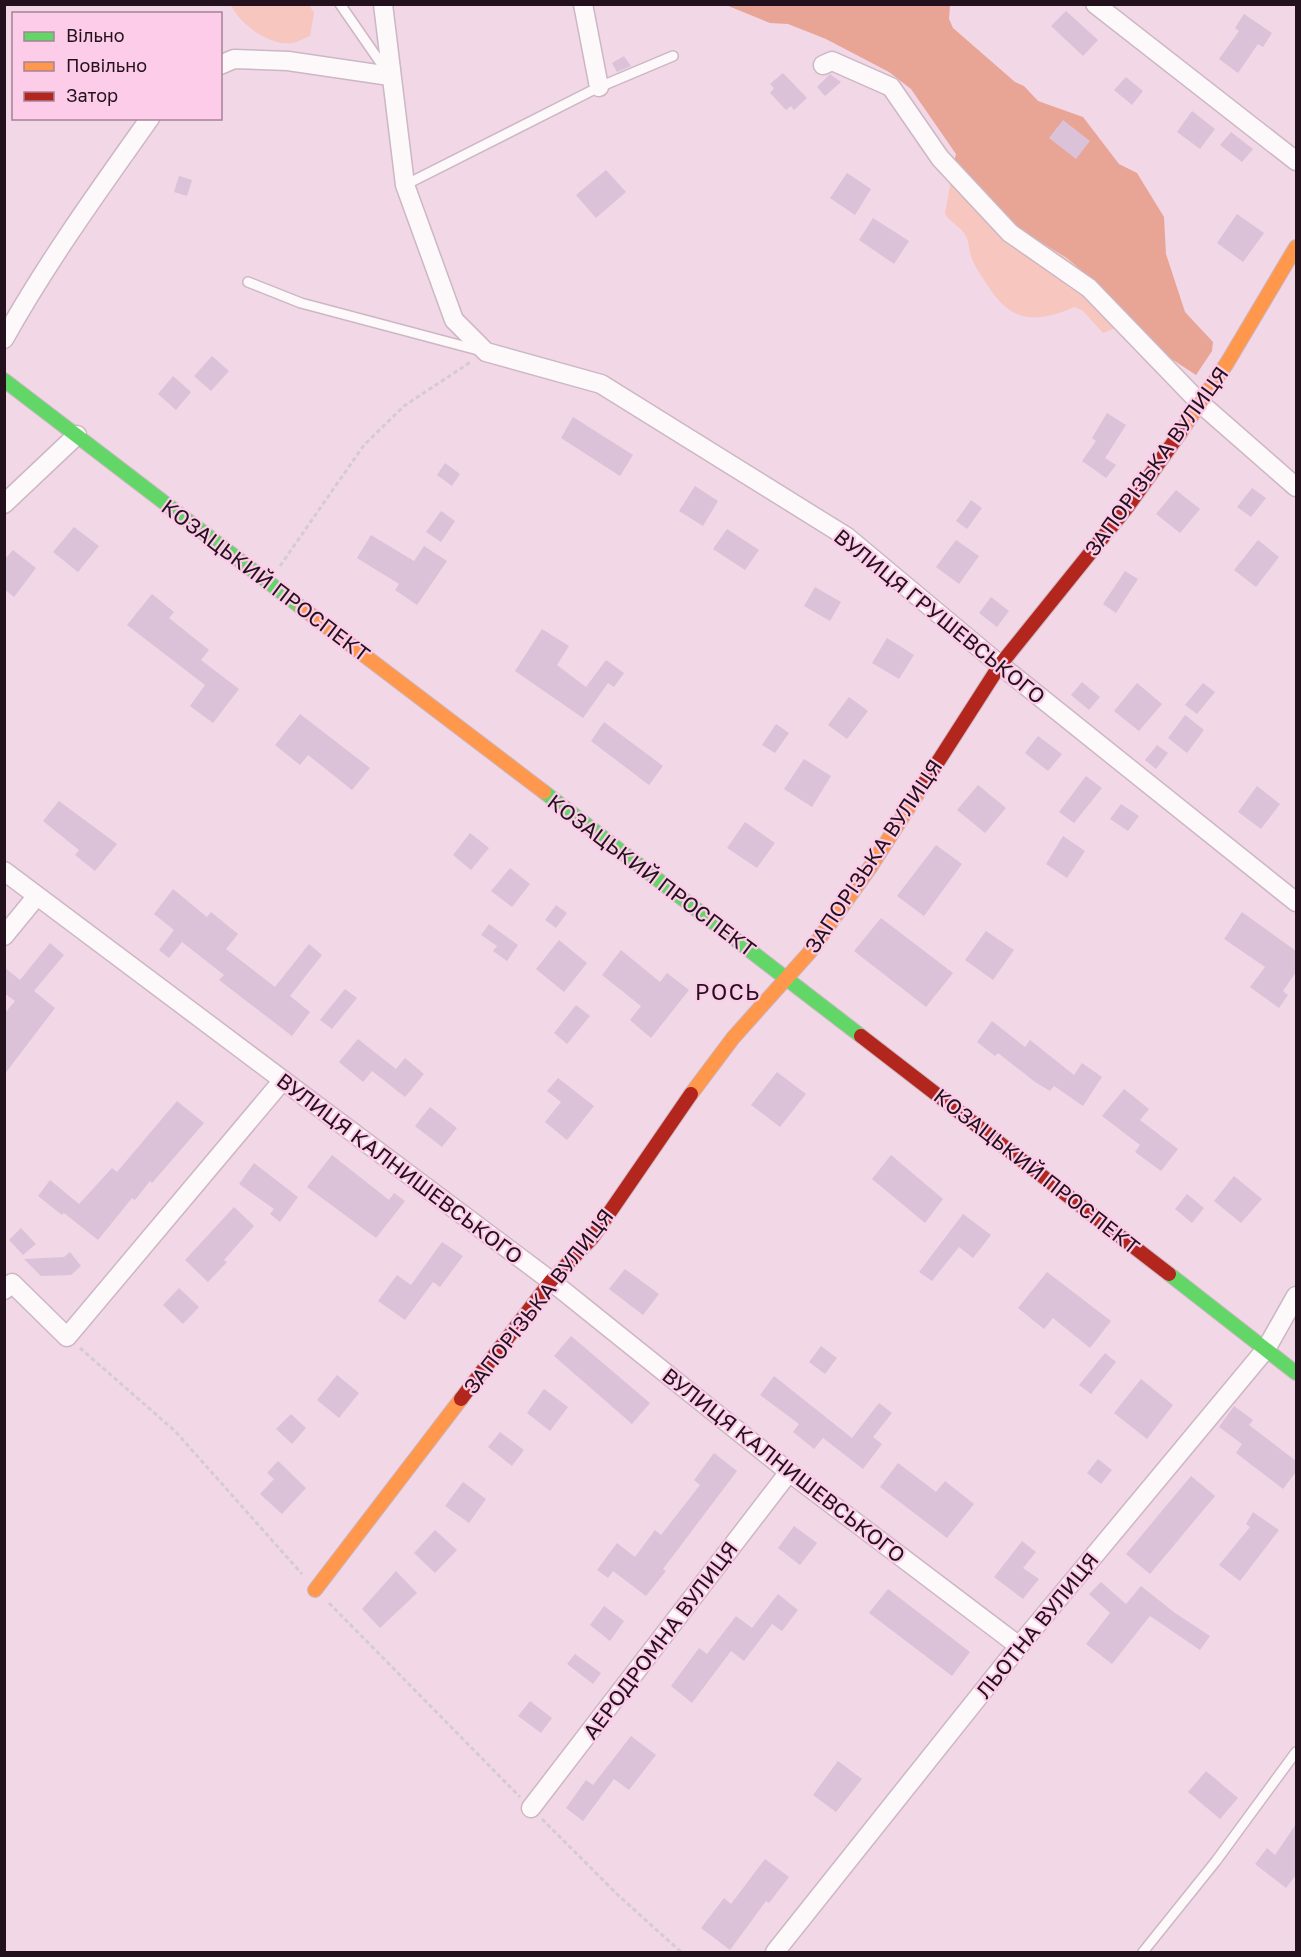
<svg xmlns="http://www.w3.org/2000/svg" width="1301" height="1957" font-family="'Golos Text',sans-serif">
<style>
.green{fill:#f7c6bf}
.forest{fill:#e8a494}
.building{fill:#dcc2d9}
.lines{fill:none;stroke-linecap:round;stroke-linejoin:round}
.lane-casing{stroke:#ccb7c3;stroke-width:12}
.street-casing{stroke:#ccb7c3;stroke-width:21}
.fast-casing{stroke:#ccb7c3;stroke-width:16}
.slow-casing{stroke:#ccb7c3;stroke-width:16}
.jam-casing{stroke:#ccb7c3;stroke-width:16}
.path{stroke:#d4ccd1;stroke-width:3;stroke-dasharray:4.5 3;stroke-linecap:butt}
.lane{stroke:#fdf9fb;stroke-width:9}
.street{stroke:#fdf9fb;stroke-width:18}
.fast{stroke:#63d668;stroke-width:14}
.slow{stroke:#ff974d;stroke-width:14}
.jam{stroke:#b3261e;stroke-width:14}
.labels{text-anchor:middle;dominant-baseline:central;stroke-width:4.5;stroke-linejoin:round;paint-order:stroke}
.street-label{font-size:21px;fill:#23121d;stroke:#fdcce8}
.neighbourhood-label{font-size:22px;letter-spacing:1.5px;fill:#23121d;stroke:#fdcce8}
</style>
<rect width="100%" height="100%" fill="#f2d7e7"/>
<g class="green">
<path d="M230 4 309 5 314 13 310 36C305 38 298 42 292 43 269 46 240 24 230 4Z"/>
<path d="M954 163 1022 231 1067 258 1106 292 1131 322 1103 333 1083 311 1075 307C1033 324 1011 323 986 283 981 275 975 267 972 259 969 251 969 239 964 233 958 225 950 222 945 214Z"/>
</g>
<path class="forest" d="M726 5H950L949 19 953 28 1015 82 1024 86 1038 101 1083 117 1119 164 1137 173 1164 217 1166 254 1185 312 1213 342 1212 351 1196 375 1167 356 1106 292 1067 258 1022 231 954 163 956 154 911 89 889 72 826 39 788 24 770 23Z"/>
<g class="building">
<path d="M1066 11 1098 40 1083 56 1051 26Z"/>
<path d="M1244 14 1272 33 1263 47 1258 44 1238 73 1219 59 1239 31 1235 28Z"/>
<path d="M624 56 631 66 617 72 612 63Z"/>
<path d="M783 73 807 98 794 110 791 106 786 110 770 93 774 88 770 84Z"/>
<path d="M830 74 841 82 825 96 817 87Z"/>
<path d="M1126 77 1143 91 1132 105 1114 90Z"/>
<path d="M1192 111 1215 129 1200 149 1177 132Z"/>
<path d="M1063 120 1090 141 1076 159 1049 138Z"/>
<path d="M1231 132 1253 149 1242 162 1220 145Z"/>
<path d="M606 170 626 192 596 218 576 195Z"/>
<path d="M847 173 871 189 855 215 830 198Z"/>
<path d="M179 176 192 180 187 196 174 192Z"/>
<path d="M1237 214 1264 233 1243 262 1217 243Z"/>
<path d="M873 218 909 241 894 264 859 240Z"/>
<path d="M212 356 229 371 211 391 194 376Z"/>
<path d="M173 376 191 392 176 410 158 394Z"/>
<path d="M1107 413 1126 425 1105 458 1116 465 1106 478 1082 461 1096 441 1092 438Z"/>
<path d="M573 417 633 455 620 476 561 438Z"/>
<path d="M445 463 460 474 452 486 437 475Z"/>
<path d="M695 486 718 501 703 526 679 511Z"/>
<path d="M1252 488 1266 498 1251 517 1237 507Z"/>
<path d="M1176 490 1200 509 1180 533 1156 514Z"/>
<path d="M971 500 982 508 967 529 956 521Z"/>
<path d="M441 511 455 521 441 542 426 532Z"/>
<path d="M74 527 99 546 78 572 53 552Z"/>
<path d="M727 529 759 550 745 570 713 549Z"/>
<path d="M371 535 414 561 424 546 447 561 417 605 395 590 399 584 357 558Z"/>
<path d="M956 540 979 556 959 584 936 567Z"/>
<path d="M1258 540 1279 557 1256 587 1234 570Z"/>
<path d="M13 550 36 568 14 597 4 589V560Z"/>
<path d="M1125 571 1138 579 1116 613 1103 604Z"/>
<path d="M815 587 841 602 830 621 804 606Z"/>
<path d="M152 594 174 612 169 618 209 650 201 660 239 689 213 723 190 706 205 685 127 625Z"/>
<path d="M991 597 1009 611 997 627 979 613Z"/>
<path d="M542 629 569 646 557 665 586 687 606 660 624 673 614 687 608 683 583 718 515 671Z"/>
<path d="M887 638 914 655 899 679 872 663Z"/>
<path d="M1082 682 1100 697 1089 710 1071 695Z"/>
<path d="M1137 683 1162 704 1139 731 1114 711Z"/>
<path d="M1203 683 1215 692 1197 714 1185 705Z"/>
<path d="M849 697 868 711 847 739 828 725Z"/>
<path d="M300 714 370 768 352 790 308 755 300 765 275 745Z"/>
<path d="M1185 715 1204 730 1187 753 1168 738Z"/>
<path d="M604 722 663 766 649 785 591 741Z"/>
<path d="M776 724 789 733 775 753 762 745Z"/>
<path d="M1038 736 1062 754 1048 771 1025 753Z"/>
<path d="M1157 745 1168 753 1156 769 1145 760Z"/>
<path d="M804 759 831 776 812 807 784 789Z"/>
<path d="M1086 776 1102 788 1074 823 1059 812Z"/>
<path d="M978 785 1006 808 985 833 957 810Z"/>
<path d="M1257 786 1280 804 1261 829 1238 812Z"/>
<path d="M59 801 117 844 95 871 75 855 79 850 43 821Z"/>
<path d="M1121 804 1139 816 1128 831 1110 819Z"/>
<path d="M745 822 775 843 757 868 727 848Z"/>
<path d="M470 833 489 848 471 870 453 855Z"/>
<path d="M1063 836 1085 851 1067 878 1046 864Z"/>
<path d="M936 845 962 864 924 916 897 896Z"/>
<path d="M510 868 530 884 512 907 491 891Z"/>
<path d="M173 889 207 917 211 912 238 934 226 949 275 987 309 944 322 955 290 996 310 1012 292 1036 219 980 224 975 182 942 169 958 159 950 174 930 154 914Z"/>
<path d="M556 905 567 913 556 928 545 920Z"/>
<path d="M1242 912 1296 951V972L1283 991 1288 995 1279 1008 1250 987 1265 967 1224 939Z"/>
<path d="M881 918 953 973 926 1007 854 951Z"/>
<path d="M489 924 518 945 507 961 493 951 497 946 481 935Z"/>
<path d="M986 931 1014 950 993 980 965 960Z"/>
<path d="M559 940 587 963 564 992 536 969Z"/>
<path d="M50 943 64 955 34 991 55 1008 4 1075V1014L15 1001 4 993V967L20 980Z"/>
<path d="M621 950 660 982 667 973 689 990 651 1038 630 1020 641 1006 602 975Z"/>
<path d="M345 989 357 998 332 1029 320 1020Z"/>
<path d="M576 1005 590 1016 567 1044 554 1033Z"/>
<path d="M992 1021 1025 1047 1030 1040 1074 1075 1082 1063 1102 1077 1083 1106 1054 1086 1050 1091 1035 1082 998 1053 995 1056 977 1042Z"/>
<path d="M358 1039 396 1069 405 1058 424 1074 405 1097 372 1071 363 1082 339 1062Z"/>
<path d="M777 1072 806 1094 780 1127 751 1105Z"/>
<path d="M558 1078 594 1106 567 1140 545 1122 561 1102 547 1091Z"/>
<path d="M1124 1089 1149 1109 1140 1120 1178 1149 1161 1171 1135 1152 1140 1145 1102 1116Z"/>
<path d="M177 1101 204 1123 152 1183 150 1181 135 1200 132 1198 98 1240 64 1213 62 1215 38 1196 50 1180 79 1204 112 1168 117 1172Z"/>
<path d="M430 1107 457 1128 442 1147 415 1126Z"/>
<path d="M332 1155 389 1200 394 1193 405 1201 376 1238 307 1187Z"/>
<path d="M891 1155 943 1199 925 1223 872 1179Z"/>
<path d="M254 1163 298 1197 280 1222 270 1214 274 1209 239 1184Z"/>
<path d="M1234 1176 1262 1199 1241 1223 1214 1201Z"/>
<path d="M1187 1194 1204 1208 1192 1223 1175 1209Z"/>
<path d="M234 1207 254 1226 224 1260 227 1262 208 1282 185 1260Z"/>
<path d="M963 1214 991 1235 973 1258 959 1247 932 1281 919 1272Z"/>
<path d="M21 1228 36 1244 23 1255 9 1240Z"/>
<path d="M442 1242 463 1256 440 1287 433 1282 405 1320 378 1301 397 1275 411 1285Z"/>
<path d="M70 1252 81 1266 71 1275 41 1276 24 1259 64 1257Z"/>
<path d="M625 1269 659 1294 643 1315 609 1289Z"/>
<path d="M1047 1272 1111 1321 1090 1348 1053 1318 1044 1329 1018 1308Z"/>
<path d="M179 1288 199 1307 183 1324 163 1305Z"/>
<path d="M571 1336 650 1403 632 1424 554 1356Z"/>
<path d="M821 1346 837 1358 825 1374 809 1362Z"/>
<path d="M1105 1353 1116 1362 1091 1394 1079 1385Z"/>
<path d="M337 1375 359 1393 339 1418 317 1400Z"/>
<path d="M774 1376 852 1438 879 1403 892 1413 873 1437 882 1444 863 1469 823 1438 814 1449 793 1432 799 1424 760 1395Z"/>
<path d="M1141 1379 1173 1405 1147 1439 1114 1413Z"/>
<path d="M544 1389 568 1407 550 1431 527 1413Z"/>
<path d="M1234 1406 1253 1420 1249 1425 1296 1461V1472L1283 1489 1236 1453 1242 1444 1219 1427Z"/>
<path d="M291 1414 306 1428 292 1444 276 1429Z"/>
<path d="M500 1432 524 1450 512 1466 488 1447Z"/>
<path d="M714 1453 737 1471 663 1569 666 1571 646 1596 613 1571 608 1578 597 1570 617 1543 635 1557 655 1530 661 1535 700 1485 694 1480Z"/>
<path d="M1098 1459 1112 1470 1101 1484 1087 1473Z"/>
<path d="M278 1461 306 1488 282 1514 260 1494 274 1479 267 1473Z"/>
<path d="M898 1463 936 1492 945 1481 974 1504 947 1538 880 1487Z"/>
<path d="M1191 1476 1215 1496 1150 1574 1126 1554Z"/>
<path d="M463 1482 486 1499 469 1523 445 1506Z"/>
<path d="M1253 1512 1279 1530 1240 1581 1219 1565 1250 1527 1246 1524Z"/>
<path d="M794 1526 817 1543 800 1565 778 1548Z"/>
<path d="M435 1530 457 1550 435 1573 414 1553Z"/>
<path d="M1022 1541 1036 1552 1023 1568 1039 1579 1023 1599 994 1577Z"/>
<path d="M396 1571 417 1593 380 1628 362 1609Z"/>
<path d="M1101 1582 1126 1604 1141 1586 1175 1613 1210 1636 1200 1650 1150 1616 1112 1664 1086 1644 1110 1613 1089 1594Z"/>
<path d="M888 1589 970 1652 952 1676 869 1613Z"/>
<path d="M778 1594 798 1610 782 1631 772 1624 744 1661 731 1651 692 1703 671 1686 699 1648 707 1654 736 1616 752 1628Z"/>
<path d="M604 1606 624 1621 610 1641 590 1625Z"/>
<path d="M575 1654 601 1673 593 1684 567 1664Z"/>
<path d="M530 1701 552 1718 541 1733 518 1716Z"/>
<path d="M631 1736 656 1755 629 1790 614 1779 583 1821 566 1808 586 1780 593 1785Z"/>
<path d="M838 1761 862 1779 836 1812 813 1795Z"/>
<path d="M1206 1771 1238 1798 1220 1819 1188 1792Z"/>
<path d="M1296 1824V1875L1286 1888 1255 1864 1267 1848 1275 1855Z"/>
<path d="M765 1859 789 1877 769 1903 766 1901 730 1950 701 1928 724 1898 731 1904Z"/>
</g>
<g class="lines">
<defs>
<g id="lane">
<path d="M340 4 387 72"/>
<path d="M405 185 597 88 673 56"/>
<path d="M248 282 301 303 478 350"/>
<path d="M1143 1952 1216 1861 1296 1752"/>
</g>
<g id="street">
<path d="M383 4 405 185 454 320 486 352 601 384 847 537 1000 665 1296 902"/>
<path d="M583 4 599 87"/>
<path d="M1095 4 1296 161"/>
<path d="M220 65 234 59 288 61 390 76"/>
<path d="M823 65 832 61 891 87 940 158 1010 233 1089 288 1200 403 1296 487"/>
<path d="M4 339C47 262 99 190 150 118"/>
<path d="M4 504 77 435"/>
<path d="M4 871 551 1281 789 1472 1019 1646"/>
<path d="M4 936 36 897"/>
<path d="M4 1290 12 1283 67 1337 283 1080"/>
<path d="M531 1808 789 1472"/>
<path d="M775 1952 1019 1646 1266 1349 1296 1296"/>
</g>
<g id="fast">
<path d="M4 380 302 608"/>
<path d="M544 792 861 1036"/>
<path d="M1169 1274 1296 1373"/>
</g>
<g id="slow">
<path d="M1180 433 1227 363 1296 247"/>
<path d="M302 608 544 792"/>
<path d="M691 1094 733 1038 809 953 871 866 925 782"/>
<path d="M315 1590 461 1399"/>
</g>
<g id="jam">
<path d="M925 782 1000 665 1128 506 1180 433"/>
<path d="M861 1036 1169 1274"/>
<path d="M461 1399 551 1281 592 1238 691 1094"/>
</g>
</defs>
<use href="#lane" class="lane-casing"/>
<use href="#street" class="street-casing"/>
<use href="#fast" class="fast-casing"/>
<use href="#slow" class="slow-casing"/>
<use href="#jam" class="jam-casing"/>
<g class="path">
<path d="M280 566 364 445 404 406 472 361"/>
<path d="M80 1348 175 1431 302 1574"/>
<path d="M329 1603 520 1797"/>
<path d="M542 1819 619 1896 681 1952"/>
</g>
<use href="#lane" class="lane"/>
<use href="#street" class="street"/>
<use href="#fast" class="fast"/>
<use href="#slow" class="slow"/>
<use href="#jam" class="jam"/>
</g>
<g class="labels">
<g class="street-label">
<text transform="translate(1156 461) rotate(-54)">ЗАПОРІЗЬКА ВУЛИЦЯ</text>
<text transform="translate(266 580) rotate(37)">КОЗАЦЬКИЙ ПРОСПЕКТ</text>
<text transform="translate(940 616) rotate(39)">ВУЛИЦЯ ГРУШЕВСЬКОГО</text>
<text transform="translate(873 856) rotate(-56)">ЗАПОРІЗЬКА ВУЛИЦЯ</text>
<text transform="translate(652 875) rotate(37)">КОЗАЦЬКИЙ ПРОСПЕКТ</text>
<text transform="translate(400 1168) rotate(37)">ВУЛИЦЯ КАЛНИШЕВСЬКОГО</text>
<text transform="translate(1037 1171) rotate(38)">КОЗАЦЬКИЙ ПРОСПЕКТ</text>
<text transform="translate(538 1301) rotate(-52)">ЗАПОРІЗЬКА ВУЛИЦЯ</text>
<text transform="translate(784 1465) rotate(38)">ВУЛИЦЯ КАЛНИШЕВСЬКОГО</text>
<text transform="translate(1037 1625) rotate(-51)">ЛЬОТНА ВУЛИЦЯ</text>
<text transform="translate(660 1640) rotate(-53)">АЕРОДРОМНА ВУЛИЦЯ</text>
</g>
<g class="neighbourhood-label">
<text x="728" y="991">РОСЬ</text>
</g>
</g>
<rect width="1301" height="1957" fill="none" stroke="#23121d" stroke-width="12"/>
<rect x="12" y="12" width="210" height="108" fill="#fdcce8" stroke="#a68297" stroke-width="1.5"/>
<rect x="24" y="32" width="30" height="9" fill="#63d668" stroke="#a68297" stroke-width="1.5"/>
<text x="66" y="42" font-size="18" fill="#23121d">Вільно</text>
<rect x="24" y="62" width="30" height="9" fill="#ff974d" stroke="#a68297" stroke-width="1.5"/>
<text x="66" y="72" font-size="18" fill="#23121d">Повільно</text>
<rect x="24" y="92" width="30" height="9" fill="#b3261e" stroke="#a68297" stroke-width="1.5"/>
<text x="66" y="102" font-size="18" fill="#23121d">Затор</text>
</svg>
